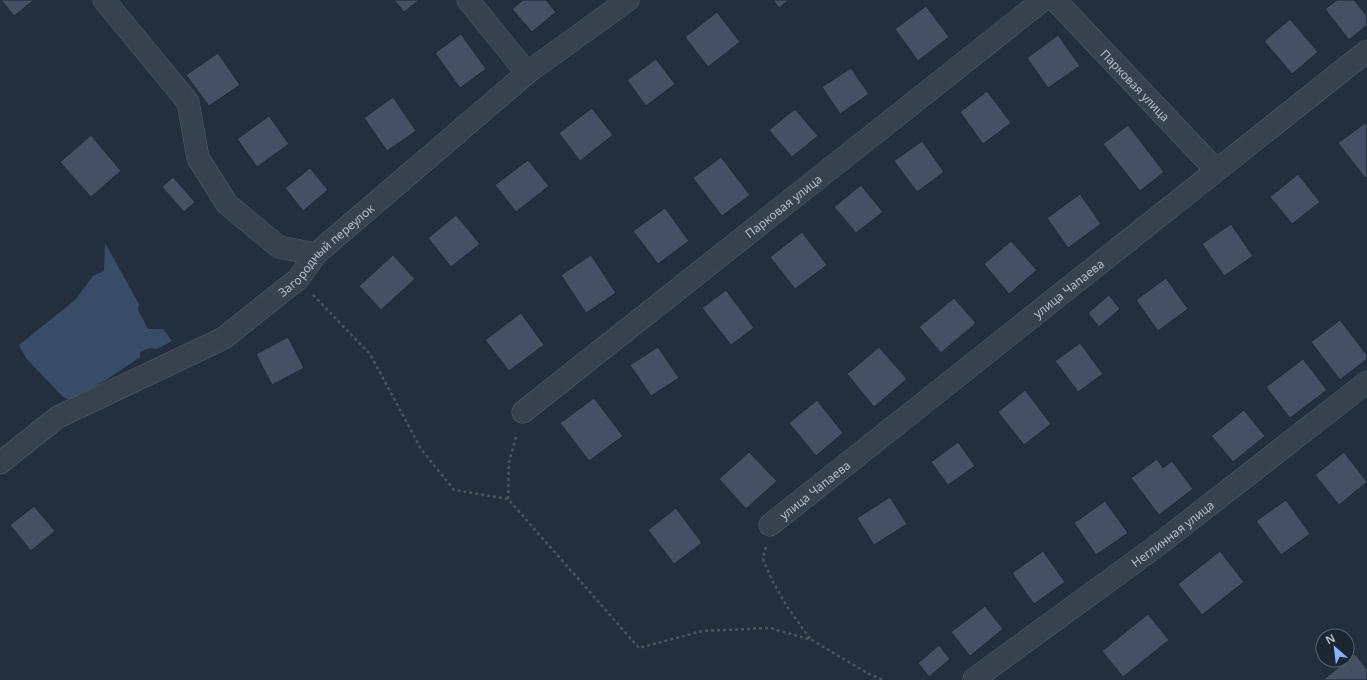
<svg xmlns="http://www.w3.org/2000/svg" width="1367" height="680" font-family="'Noto Sans',sans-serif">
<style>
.water{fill:#394c67}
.building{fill:#455162;stroke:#1f2835}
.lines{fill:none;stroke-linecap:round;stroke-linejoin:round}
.street-casing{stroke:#565f6c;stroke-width:23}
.path{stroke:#44595c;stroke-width:2.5;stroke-dasharray:3 3;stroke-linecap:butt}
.street{stroke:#38414e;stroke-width:22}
.labels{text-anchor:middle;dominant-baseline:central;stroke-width:3;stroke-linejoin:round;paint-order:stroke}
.street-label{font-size:12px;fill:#b4bcc9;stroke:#1d2633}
</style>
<rect width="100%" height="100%" fill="#242f3e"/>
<path class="water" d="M105 243 139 304 138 310 148 329H163L172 341 157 349 150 348 140 352V357L106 380 70 400 63 397 26 358 19 345 75 300 93 276 104 271Z"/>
<g class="building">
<path d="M1 0H34L14 16Z"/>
<path d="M394 0H419L404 12Z"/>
<path d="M523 0H546L556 12 532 32 512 9Z"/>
<path d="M773 0H789L779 8Z"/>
<path d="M1337 0H1354L1367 16V25L1349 40 1325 9Z"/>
<path d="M926 6 949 37 918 61 895 29Z"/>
<path d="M717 12 740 42 708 67 685 37Z"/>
<path d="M1290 19 1318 52 1292 74 1264 41Z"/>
<path d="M461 34 486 69 460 88 435 53Z"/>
<path d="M1058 35 1080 66 1048 88 1027 58Z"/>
<path d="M218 53 240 85 209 106 186 75Z"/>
<path d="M656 59 675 84 646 106 627 80Z"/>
<path d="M851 68 869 94 840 114 822 87Z"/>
<path d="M987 91 1011 123 983 144 960 112Z"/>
<path d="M393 97 416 131 387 151 364 118Z"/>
<path d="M592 108 613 135 580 161 559 133Z"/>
<path d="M795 109 818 136 792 157 769 130Z"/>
<path d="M269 116 289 144 257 167 237 139Z"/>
<path d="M1365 123 1367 126V177L1365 178 1338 143Z"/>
<path d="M1128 125 1164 172 1140 191 1103 144Z"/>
<path d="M91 135 121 171 91 197 60 162Z"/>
<path d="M922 141 944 172 917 192 894 161Z"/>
<path d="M721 157 750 195 722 216 693 178Z"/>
<path d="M528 160 549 186 516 212 495 185Z"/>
<path d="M310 168 328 190 303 211 285 188Z"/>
<path d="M1298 174 1320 202 1292 224 1270 197Z"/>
<path d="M173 177 195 202 184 212 162 187Z"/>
<path d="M861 185 883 212 856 233 834 207Z"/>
<path d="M1080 194 1101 224 1068 248 1047 218Z"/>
<path d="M665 208 689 241 658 264 633 231Z"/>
<path d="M456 215 480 244 451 267 428 238Z"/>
<path d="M1231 224 1253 256 1224 276 1202 244Z"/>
<path d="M802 232 827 265 795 289 770 257Z"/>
<path d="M1011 241 1037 270 1009 294 984 264Z"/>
<path d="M393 255 415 279 381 310 359 286Z"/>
<path d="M591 255 616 293 586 313 561 275Z"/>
<path d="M1166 278 1188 309 1158 331 1136 300Z"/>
<path d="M726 290 754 328 731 345 702 308Z"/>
<path d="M1109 295 1120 309 1099 327 1088 313Z"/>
<path d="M954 298 976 323 941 353 919 327Z"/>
<path d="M521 313 544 345 509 371 485 340Z"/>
<path d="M1340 320 1367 355V359L1340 380 1311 342Z"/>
<path d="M288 337 304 368 272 385 256 354Z"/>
<path d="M1080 343 1103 374 1078 392 1055 361Z"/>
<path d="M658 347 679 378 651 396 630 365Z"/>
<path d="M879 347 907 379 874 407 847 374Z"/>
<path d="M1303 359 1327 390 1290 418 1266 387Z"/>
<path d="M1025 390 1051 424 1024 445 998 412Z"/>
<path d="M594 398 623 436 589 461 560 423Z"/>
<path d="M817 400 843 433 816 456 789 423Z"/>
<path d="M1244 410 1265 436 1233 462 1211 436Z"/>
<path d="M958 442 975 466 948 485 931 462Z"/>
<path d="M749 452 777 481 746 509 719 479Z"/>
<path d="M1344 452 1367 482 1339 505 1315 475Z"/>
<path d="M1157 459 1163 468 1172 461 1193 489 1159 515 1131 478Z"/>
<path d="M890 497 907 524 874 545 857 518Z"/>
<path d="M1286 500 1310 534 1281 555 1256 521Z"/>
<path d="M1105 501 1128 533 1096 555 1074 523Z"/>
<path d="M34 506 55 531 31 551 10 525Z"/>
<path d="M676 508 702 543 674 564 648 530Z"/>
<path d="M1043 551 1065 582 1034 604 1012 573Z"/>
<path d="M1220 551 1244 582 1202 615 1178 584Z"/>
<path d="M985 606 1003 629 970 656 951 632Z"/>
<path d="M1148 614 1169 640 1123 677 1102 651Z"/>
<path d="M939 645 950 659 929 677 918 663Z"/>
<path d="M1355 654 1367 669V680H1323Z"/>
</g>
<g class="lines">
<defs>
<g id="street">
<path d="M104 0 188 102 198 158 227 204 279 247 316 254"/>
<path d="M468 0 527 73"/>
<path id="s1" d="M1055 0 1216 170"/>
<path id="s2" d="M523 412 1043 0"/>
<path id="s3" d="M0 463 58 417 224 338 298 279 316 254 527 73 628 0"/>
<path id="s4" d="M770 525 1367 51"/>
<path id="s5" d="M974 679 1158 545 1367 382"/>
</g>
</defs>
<use href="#street" class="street-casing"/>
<g class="path">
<path d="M313 295 370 354 421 449 454 490 508 499 639 648 702 631 770 628 812 640 867 673 883 680"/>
<path d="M508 499 509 462 517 434"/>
<path d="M766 547 763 559 772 580 788 608 811 640"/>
</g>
<use href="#street" class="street"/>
</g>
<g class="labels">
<g class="street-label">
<text stroke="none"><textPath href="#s1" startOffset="117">Парковая улица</textPath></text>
<text stroke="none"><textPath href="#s2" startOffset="332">Парковая улица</textPath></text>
<text stroke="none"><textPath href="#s3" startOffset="393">Загородный переулок</textPath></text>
<text stroke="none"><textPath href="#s4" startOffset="381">улица Чапаева</textPath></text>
<text stroke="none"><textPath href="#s4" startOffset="57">улица Чапаева</textPath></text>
<text stroke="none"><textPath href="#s5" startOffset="246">Неглинная улица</textPath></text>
</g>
</g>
<g transform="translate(1335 648) rotate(332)"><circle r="19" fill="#1d2633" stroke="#59626f"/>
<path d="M0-3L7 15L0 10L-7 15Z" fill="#8ab4f8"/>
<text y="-6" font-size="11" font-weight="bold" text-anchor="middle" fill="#b4bcc9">N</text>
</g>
</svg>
